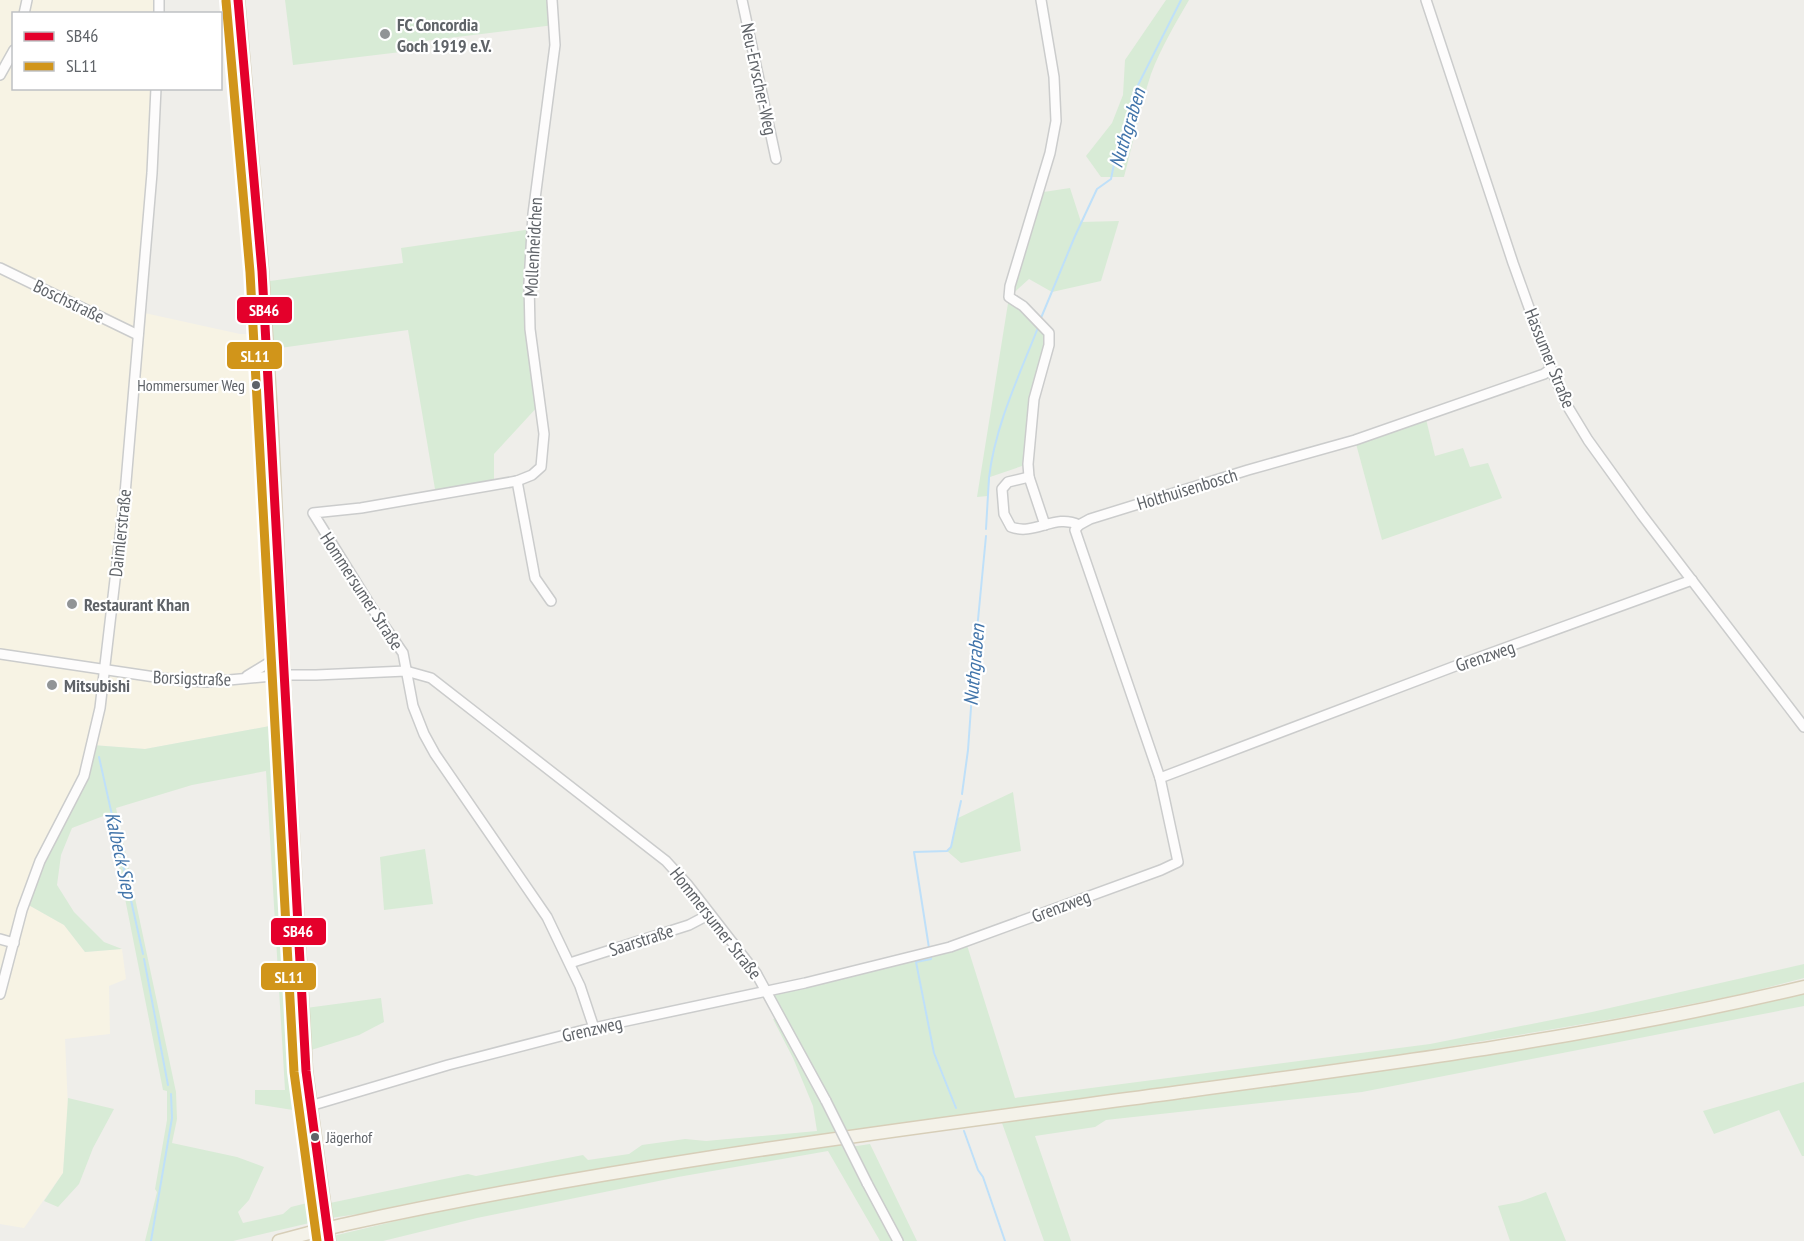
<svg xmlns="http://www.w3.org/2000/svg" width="1804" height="1241" font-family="'PT Sans Narrow',sans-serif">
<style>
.commercial{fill:#f7f3e4}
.green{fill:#d8ebd6}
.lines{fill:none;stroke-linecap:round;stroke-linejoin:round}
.stream{stroke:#bfe0f9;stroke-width:2}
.minor-casing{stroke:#cbcccc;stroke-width:12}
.major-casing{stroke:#d7ceb8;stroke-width:15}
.minor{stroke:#fdfcfc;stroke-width:9}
.major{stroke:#f4f2e9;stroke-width:12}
.minor-bridge-casing{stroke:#cbcccc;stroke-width:12;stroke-linecap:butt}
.major-bridge-casing{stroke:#d7ceb8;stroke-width:15;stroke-linecap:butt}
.minor-bridge{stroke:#fdfcfc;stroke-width:9}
.major-bridge{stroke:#f4f2e9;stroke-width:12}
.bus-1-casing{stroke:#fff;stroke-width:14}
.bus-2-casing{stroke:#fff;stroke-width:14}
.bus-1{stroke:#e4002b;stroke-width:9}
.bus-2{stroke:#d1951a;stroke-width:9}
.poi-dot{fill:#919496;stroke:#fff;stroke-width:2}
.bus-dot{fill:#5f6368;stroke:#fff;stroke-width:2}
.labels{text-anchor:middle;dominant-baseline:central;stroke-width:4.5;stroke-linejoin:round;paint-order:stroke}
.bus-label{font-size:16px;fill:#5f6368;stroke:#fff;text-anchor:end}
.poi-label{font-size:18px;font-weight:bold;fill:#5f6368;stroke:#fff;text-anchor:start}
.street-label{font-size:18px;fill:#5f6368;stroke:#fff}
.water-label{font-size:20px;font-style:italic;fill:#4174aa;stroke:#fff}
.line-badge{stroke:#fff;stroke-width:2}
.badge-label{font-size:16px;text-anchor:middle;font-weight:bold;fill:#fff}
</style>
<rect width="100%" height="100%" fill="#efeeea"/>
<path class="commercial" d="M0 0H159V13L14 14V88L156 89 140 312 240 334H258L268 568 271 676 275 725 145 749 92 745 25 903 64 925 85 952 122 949 126 979 109 986 110 1034 65 1039 68 1108 63 1173 24 1228 0 1224Z"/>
<g class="green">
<path d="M285 0H552L554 25 408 43 409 51 293 65Z"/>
<path d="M1166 0H1189C1175 24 1161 48 1151 74 1140 108 1133 143 1124 177H1101L1086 156 1112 123 1123 95 1125 60Z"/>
<path d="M1070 188 1081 222 1119 221 1101 281 1052 292 1029 279 1009 297 1049 333 1034 399 1028 464 990 477 988 496 977 497 1009 297 1037 193Z"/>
<path d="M532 229 529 283 540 404 494 454V485L436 495 408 330 273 349 270 281 403 263 401 248Z"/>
<path d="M1425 415 1435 456 1463 448 1470 467 1488 463 1502 498 1382 540 1355 440Z"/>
<path d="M275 725 291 939 295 1028 294 1070 301 1108 293 1110 255 1104V1090H285L266 771 192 785 116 808 176 1092 177 1119 172 1143 237 1157 264 1167 249 1200 238 1212 243 1223 283 1214 291 1207 315 1201 318 1221 233 1241H145L157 1192 155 1189 167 1120V1091L163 1090 115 848 106 815 72 828 61 855 57 885 74 912 104 942 122 949 85 952 64 925 25 903 70 805 92 745 145 749Z"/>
<path d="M1013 792 1021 851 961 863 947 851 951 847 958 818Z"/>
<path d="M425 849 433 904 384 910 380 857Z"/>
<path d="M966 942 1015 1098 1430 1044 1592 1012 1804 964V978L1738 995 1619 1018 1411 1053 709 1151 399 1208 331 1218 330 1203 468 1174 476 1176 583 1155 588 1160 629 1154 642 1145 685 1139 706 1141 817 1131 813 1106 793 1058 773 1019 780 1017 767 990Z"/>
<path d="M1804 993V1006L1362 1092 1106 1120 1095 1127 1035 1136 1071 1241H1044L1002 1123 1290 1082Z"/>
<path d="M381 998 384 1022 359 1035 308 1051 306 1008Z"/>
<path d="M1804 1082V1156H1802L1779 1110 1714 1134 1703 1111Z"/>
<path d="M68 1098 114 1109 93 1148 79 1184 58 1207 44 1201 63 1173Z"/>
<path d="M841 1143 843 1148 870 1144 917 1241H880L828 1151 678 1177 477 1218 383 1241H334L333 1236 417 1216 618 1176Z"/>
<path d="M1546 1192 1566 1241H1510L1498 1206 1519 1202Z"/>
</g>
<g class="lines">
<g class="stream">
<path d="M1041 318 1075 236 1097 189 1111 179 1118 144 1130 113 1132 97 1181 0"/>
<path d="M986 529C987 512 988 495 989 478 995 425 1020 374 1039 325"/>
<path d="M99 757 143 954"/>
<path d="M962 794 968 750 975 651 986 536"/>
<path d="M929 948 914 852 947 851 951 847 961 801"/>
<path d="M931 955V959L916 962 934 1053 956 1108"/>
<path d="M144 959 168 1085"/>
<path d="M964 1131 978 1170 983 1177 1005 1241"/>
<path d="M151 1241 172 1118 171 1094"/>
</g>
<defs>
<g id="minor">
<path d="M159 0V14"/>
<path d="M552 0 555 45 533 214 529 283 530 329 544 434 541 467 532 475 517 481 361 508 313 513 372 608 403 653 413 706 424 734 435 754 547 917 580 986 594 1028"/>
<path d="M742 0 776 159"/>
<path d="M1041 0 1054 77 1056 121 1050 153 1010 286 1009 297 1023 306 1049 333V345L1034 399 1028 464 1029 477 1045 525"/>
<path d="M1426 0 1513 263 1551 369 1568 407 1588 440 1642 515 1804 727"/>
<path d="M24 14 27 0"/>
<path d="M0 75 14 50"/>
<path d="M0 268 138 335"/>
<path d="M1029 477 1008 482 1002 489 1004 514 1011 527C1035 536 1055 513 1079 525"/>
<path d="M517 481 535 578 551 601"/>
<path d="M0 654 175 680 207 682 283 675H316L406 671 431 678 666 861 687 884 756 973 826 1101"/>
<path d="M247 676 270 662 282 645"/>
<path d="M1160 778 1075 530 1079 525 1090 519 1248 470 1355 440 1544 374 1551 369"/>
<path d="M0 939 14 943"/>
<path d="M570 963 689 925 710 914"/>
<path d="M0 994 22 910 40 861 84 776 100 708 125 494 152 173 156 88"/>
<path d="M310 1106 448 1065 584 1030 805 983 950 947 1161 870 1178 862 1160 778 1458 665 1692 580"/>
<path d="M867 1183 898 1241"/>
</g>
<g id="major">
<path d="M238 0 262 271 272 432 282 645 306 1071 329 1241"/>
<path d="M342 1225C620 1164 898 1130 1180 1092 1389 1064 1599 1036 1804 987"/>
<path d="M279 1241 309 1233"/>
</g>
</defs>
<use href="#minor" class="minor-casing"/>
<use href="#major" class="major-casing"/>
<use href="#minor" class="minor"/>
<use href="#major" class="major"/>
<defs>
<path id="minor-bridge" d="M826 1101 867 1183"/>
<path id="major-bridge" d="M309 1233 342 1225"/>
</defs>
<use href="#minor-bridge" class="minor-bridge-casing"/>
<use href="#major-bridge" class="major-bridge-casing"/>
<use href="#minor-bridge" class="minor-bridge"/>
<use href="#major-bridge" class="major-bridge"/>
<defs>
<path id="bus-1" d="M238 0 262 271 306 1071 329 1241"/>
<path id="bus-2" d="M226 1 250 272 294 1072 317 1241"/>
</defs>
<use href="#bus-1" class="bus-1-casing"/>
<use href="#bus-2" class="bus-2-casing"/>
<use href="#bus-1" class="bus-1"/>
<use href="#bus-2" class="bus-2"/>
</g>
<g class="poi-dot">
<circle cx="385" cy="34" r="6"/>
<circle cx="72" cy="604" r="6"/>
<circle cx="52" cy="685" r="6"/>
</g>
<g class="bus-dot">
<circle cx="256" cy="385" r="5"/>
<circle cx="315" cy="1137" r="5"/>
</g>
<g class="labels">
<g class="bus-label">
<text x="245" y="385">Hommersumer Weg</text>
<text x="326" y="1137" text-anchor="start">Jägerhof</text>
</g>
<g class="poi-label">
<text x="397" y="24">FC Concordia<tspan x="397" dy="21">Goch 1919 e.V.</tspan></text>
<text x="84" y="604">Restaurant Khan</text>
<text x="64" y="685">Mitsubishi</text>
</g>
<g class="street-label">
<text transform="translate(759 79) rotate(78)">Neu-Ervscher-Weg</text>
<text transform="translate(533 247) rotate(-87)">Mollenheidchen</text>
<text transform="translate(69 301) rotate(26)">Boschstraße</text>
<text transform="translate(1550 358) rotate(68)">Hassumer Straße</text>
<text transform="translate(1187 489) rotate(-17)">Holthuisenbosch</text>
<text transform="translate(120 533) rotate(-84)">Daimlerstraße</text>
<text transform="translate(362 591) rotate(57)">Hommersumer Straße</text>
<text transform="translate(1485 656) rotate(-19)">Grenzweg</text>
<text transform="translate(192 678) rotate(2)">Borsigstraße</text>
<text transform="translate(1061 906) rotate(-21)">Grenzweg</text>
<text transform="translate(716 923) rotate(52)">Hommersumer Straße</text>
<text transform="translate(641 940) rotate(-18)">Saarstraße</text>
<text transform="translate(592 1029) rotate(-13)">Grenzweg</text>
</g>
<g class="water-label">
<text transform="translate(1127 128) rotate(-73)">Nuthgraben</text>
<text transform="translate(974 665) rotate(-85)">Nuthgraben</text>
<text transform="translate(121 855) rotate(78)">Kalbeck Siep</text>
</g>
</g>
<g class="line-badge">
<rect x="236" y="296" width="57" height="28" rx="6" fill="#e4002b"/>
<rect x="226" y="341" width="57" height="29" rx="6" fill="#d1951a"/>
<rect x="270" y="917" width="57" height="29" rx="6" fill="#e4002b"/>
<rect x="260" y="962" width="57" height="29" rx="6" fill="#d1951a"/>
</g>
<g class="badge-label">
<text x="264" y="316">SB46</text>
<text x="255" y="362">SL11</text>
<text x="298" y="937">SB46</text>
<text x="289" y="983">SL11</text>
</g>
<rect x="12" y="12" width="210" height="78" fill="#ffffff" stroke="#bfc1c3" stroke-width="1.5"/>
<rect x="24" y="32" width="30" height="9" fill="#e4002b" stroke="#bfc1c3" stroke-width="1.5"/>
<text x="66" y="42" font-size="18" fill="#5f6368">SB46</text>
<rect x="24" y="62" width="30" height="9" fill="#d1951a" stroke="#bfc1c3" stroke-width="1.5"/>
<text x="66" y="72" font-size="18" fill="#5f6368">SL11</text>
</svg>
